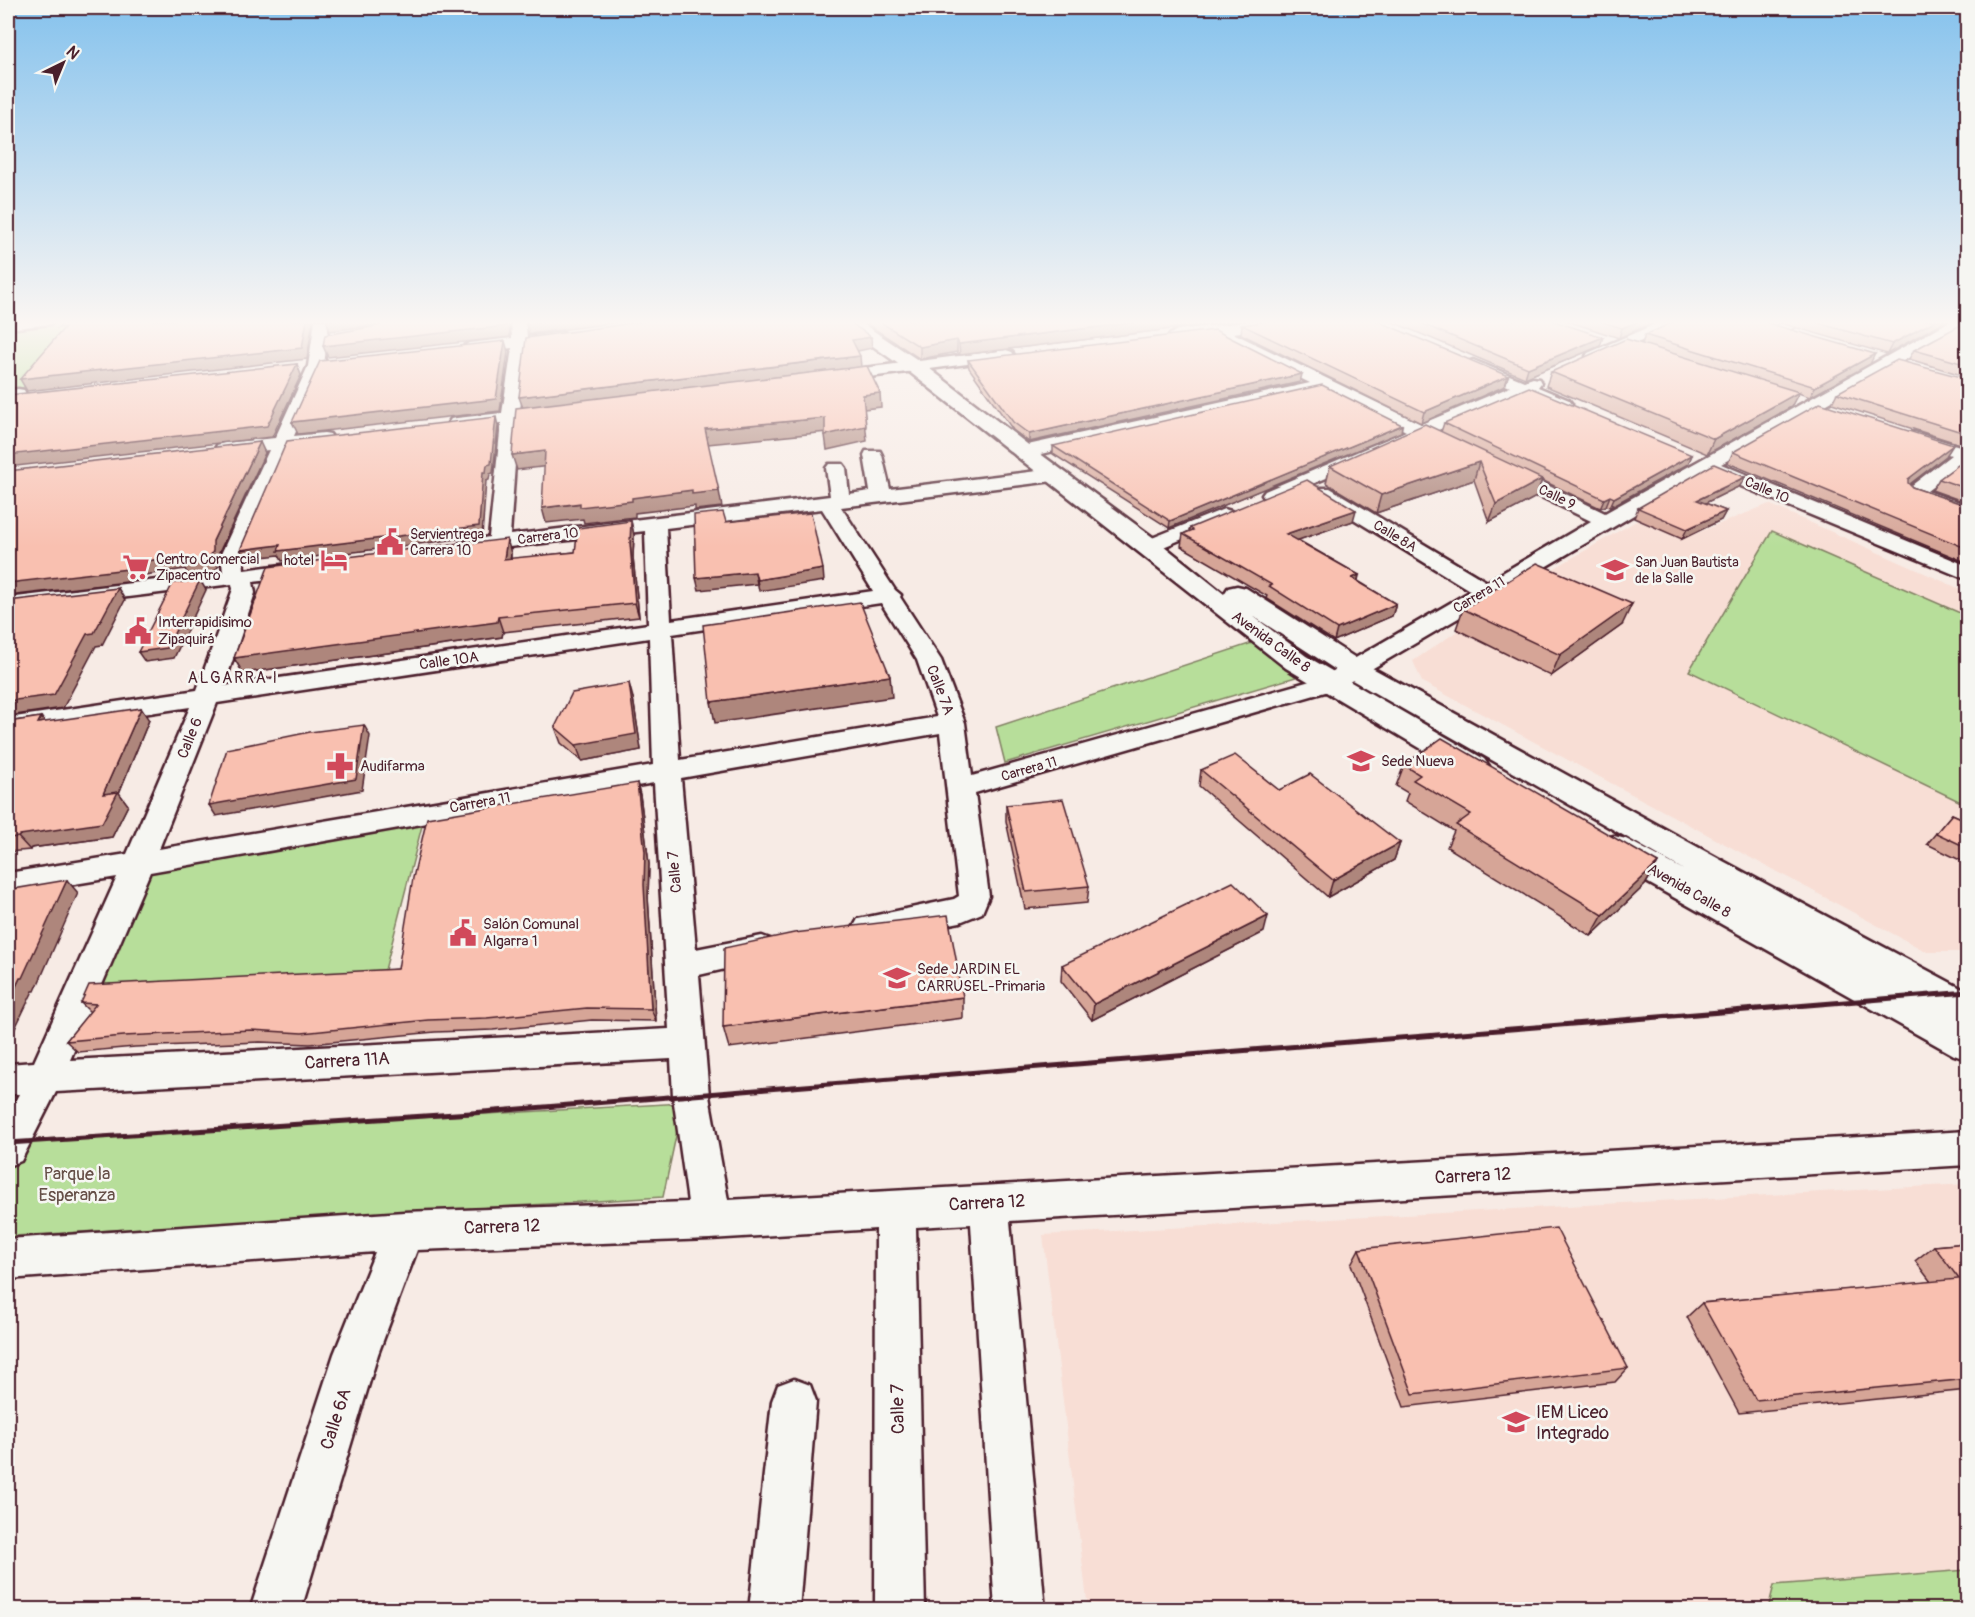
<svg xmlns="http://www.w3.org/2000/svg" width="1975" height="1617" font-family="Pangolin,sans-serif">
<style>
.built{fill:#f8ded5}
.green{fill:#b7de9a;stroke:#807e62;stroke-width:1.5}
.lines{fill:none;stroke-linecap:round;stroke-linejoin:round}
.minor-casing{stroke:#4a1f2b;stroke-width:5}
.major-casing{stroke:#4a1f2b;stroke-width:5}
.minor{fill:#f6f6f2;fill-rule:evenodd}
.major{fill:#f6f6f2;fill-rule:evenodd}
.rail{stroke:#4a1f2b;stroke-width:5}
.wall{fill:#d6a597;stroke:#4a1f2b;stroke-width:1.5}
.shaded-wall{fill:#ae867b;stroke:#4a1f2b;stroke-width:1.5}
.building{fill:#f9c0b0;stroke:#4a1f2b;stroke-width:1.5}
.labels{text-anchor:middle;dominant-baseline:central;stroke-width:5;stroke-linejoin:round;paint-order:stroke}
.far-street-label{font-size:14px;fill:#4a1f2b;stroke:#f6f6f2}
.far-poi-label{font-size:14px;fill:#4a1f2b;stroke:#f6f6f2;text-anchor:start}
.poi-label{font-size:15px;fill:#4a1f2b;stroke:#f6f6f2;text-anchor:start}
.street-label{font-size:15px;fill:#4a1f2b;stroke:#f6f6f2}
.neighbourhood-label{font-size:16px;letter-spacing:1.5px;fill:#4a1f2b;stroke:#f6f6f2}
.near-street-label{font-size:18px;fill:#4a1f2b;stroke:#f6f6f2}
.near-park-label{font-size:18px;fill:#654f47;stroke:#f6f6f2}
.near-poi-label{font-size:18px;fill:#4a1f2b;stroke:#f6f6f2;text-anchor:start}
</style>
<rect width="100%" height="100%" fill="#f7ebe5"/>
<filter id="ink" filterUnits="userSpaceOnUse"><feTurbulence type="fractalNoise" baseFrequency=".0167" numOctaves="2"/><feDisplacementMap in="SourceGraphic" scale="12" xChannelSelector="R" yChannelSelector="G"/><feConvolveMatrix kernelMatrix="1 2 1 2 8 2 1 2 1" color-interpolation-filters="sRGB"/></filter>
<g filter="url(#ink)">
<g class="built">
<path d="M1769 504 1967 592V952H1927L1422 682 1413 661 1529 583 1638 520 1682 539Z"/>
<path d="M1967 1184V1609H1088L1043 1235Z"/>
</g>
<g class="green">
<path d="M50 320H77L18 394 8 395V324Z"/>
<path d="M1772 531 1967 616V805L1689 671Z"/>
<path d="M1252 643 1296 677 1005 763 996 727Z"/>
<path d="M424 818 385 970 93 992 145 866Z"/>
<path d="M683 1103 663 1197 15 1236 8 1248V1141Z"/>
<path d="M1967 1570V1609H1768L1774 1585Z"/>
</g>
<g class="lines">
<defs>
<g id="minor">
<path d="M8 320H57L50 324 8 329Z"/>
<path d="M315 320H329L324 366 294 436 324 433 330 434 333 438 330 442 289 447 243 554 244 570 304 562 312 564 315 569 312 574 304 576 253 582 255 593 224 686 648 624 645 531 468 552 461 550 457 546 461 542 489 537 501 423 457 428 451 427 448 423 451 419 457 418 502 413 512 348 469 353 461 348 469 343 512 338 511 320H525L527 337 563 332 571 337 563 342 527 346 520 411 554 407 560 408 563 412 560 416 518 421 510 535 830 496 826 468 829 464H843L846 468 849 494 870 491 864 455 866 451H880L882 455 890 489 1053 469 1060 471 1063 475 1060 479 1053 481 841 507 895 590 901 595 900 597 941 660 965 723 972 776 1321 678 1471 591 1316 496 1313 492 1316 488H1330L1487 582 1591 521 1498 476 1495 472 1498 468H1512L1605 513 1952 320H1968V324L1721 464 1968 566V580L1707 472 1339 688 975 793 989 896 982 913 960 922 869 940 858 937 853 928 858 919 954 899 959 896 940 733 681 778 696 949 762 936 773 940 778 949 773 958 699 975 709 1096 728 1200 1968 1131V1165L1010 1221 1045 1610H995L971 1224 916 1227 925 1610H875L876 1229 710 1239 417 1250 378 1354 301 1610H250L334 1354 375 1252 8 1279V1239L404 1212 688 1202 673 1096 671 1059 56 1092 21 1161 8 1166V1115L19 1094H8V1064L34 1062 117 877 8 895V873L127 854 190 707 8 734V718L197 690 233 589 232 584 8 612V598L223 572 221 554 269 450 224 455 217 453 215 449 217 445 224 443 275 438 308 366ZM822 509 873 591 671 620 666 528ZM881 603 917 660 937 717 680 760 672 634ZM649 638 653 765 159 849 217 703ZM654 783 669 1029 70 1060 150 872Z"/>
<path d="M1262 320H1308L1301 324 1233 333 1421 424 1510 387 1467 368 1465 365 1467 362 1473 360 1524 381 1533 378 1539 379 1541 383 1538 387 1569 400 1572 404 1569 408 1563 409 1524 393 1436 431 1440 436 1437 440 1431 441 1421 438 1272 501 1265 499 1262 495 1265 491 1406 431 1324 390 1023 458 1016 456 1014 452 1016 448 1023 446 1310 383 1213 335 1177 340 1169 335 1177 330Z"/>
<path d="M1665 320H1685L1683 323 1600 359H1588L1586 356 1588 353Z"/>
<path d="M1787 320H1806L1784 333H1774L1771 330Z"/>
<path d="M1006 350 1012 352 1014 355 1012 358 832 382 824 377 832 372Z"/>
<path d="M18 389 24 390 26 394 14 409 8 410V395L12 390Z"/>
<path d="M1914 432 1963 447 1968 446V460L1927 491 1968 505V518L1906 496 1903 492 1951 455 1908 441 1905 437 1908 433Z"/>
<path d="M1224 509 1231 511 1234 515 1231 519 1156 550 1149 552 1142 550 1138 546 1142 542Z"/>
<path d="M794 1379 810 1385 816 1401 799 1610H749L772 1401 778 1385Z"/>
</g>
<path id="major" d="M836 320H857L921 362 1031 447 1158 541 1224 594 1228 588 1237 586 1246 588 1365 664 1723 861 1968 992V1060L1954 1055 1602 857 1597 848 1602 839 1614 836 1626 839 1684 870 1345 676 1253 616 1306 656 1484 759 1489 766 1484 773 1473 776 1462 773 1286 668 907 370Z"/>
</defs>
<use href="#minor" class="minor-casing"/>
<use href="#major" class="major-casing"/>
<use href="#minor" class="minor"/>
<use href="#major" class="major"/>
<path class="rail" d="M8 1143 471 1113 1968 992"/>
</g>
<g class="wall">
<path d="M861 320H1243L960 355 957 352 920 359Z"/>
<path d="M1388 320H1551L1600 346 1525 378Z"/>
<path d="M1564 320H1659L1619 338Z"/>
<path d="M1770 320H1947L1887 354Z"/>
<path d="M1968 321V377L1909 359 1914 350Z"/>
<path d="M1242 325 1508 376 1505 386 1421 423 1241 334Z"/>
<path d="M1645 335 1870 364 1810 397 1798 393 1791 407 1707 454 1546 386 1551 372 1642 344Z"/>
<path d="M968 360 1300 382 1029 442 1013 430 969 368Z"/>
<path d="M1968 379V444L1963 445 1832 403 1837 393Z"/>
<path d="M1444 423 1692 455 1688 464 1610 507 1606 506 1600 508 1542 480 1536 497 1489 522 1474 480 1376 513 1326 483 1330 466 1441 432Z"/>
<path d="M1402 425 1401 432 1169 528 1053 454V446Z"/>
<path d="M1733 452 1946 456 1909 484 1912 487 1968 506V563L1728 463Z"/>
<path d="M1968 458V503L1932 490 1939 479Z"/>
<path d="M1745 477 1740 486 1705 503 1726 511 1721 520 1682 539 1634 518 1638 508Z"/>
<path d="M631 521 634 535 633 557 639 617 503 632 502 637 243 673 234 658 476 543 511 553V559L575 552Z"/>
<path d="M1353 521 1298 540 1359 575 1358 581 1396 604 1392 616 1334 641 1266 598 1267 596 1181 546 1183 534 1189 531 1190 528Z"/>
<path d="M1463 609 1622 625 1551 676 1456 629Z"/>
<path d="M633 698 641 750 582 761 561 743 555 727Z"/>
<path d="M41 717 45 722 149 720 119 793 128 805 112 837 31 848 30 850 8 852V722Z"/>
<path d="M1404 765 1658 863 1645 885 1591 936 1447 847 1454 831 1405 801 1408 793 1396 786Z"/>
<path d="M1201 770 1279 790 1400 843 1394 860 1328 897 1199 786Z"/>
<path d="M637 783 640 795 649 864 648 897 656 1021 592 1020 493 1030 435 1032 310 1044 260 1042 135 1047 78 1052 66 1041 90 1012 81 1003 398 969Z"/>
<path d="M1006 805 1089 886 1087 903 1025 909 1006 821Z"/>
<path d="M1952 814 1968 821V864L1927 844Z"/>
<path d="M1264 932 1092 1020 1061 981 1062 965Z"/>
<path d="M963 997V1018L729 1048 723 1027Z"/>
<path d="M1968 1243V1390L1739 1413 1687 1317 1702 1303 1931 1282 1915 1261 1934 1246Z"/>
<path d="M1359 1249 1628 1368 1615 1382 1404 1407 1351 1264Z"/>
</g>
<g class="shaded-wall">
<path d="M307 320H313L307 359 27 391 20 379Z"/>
<path d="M326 320H383L376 325 330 331Z"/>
<path d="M506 320H509L510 337 328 357 323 346Z"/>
<path d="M552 320H637L529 334 526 324Z"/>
<path d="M1155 320H1243L960 355 959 344Z"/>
<path d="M1641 320H1659L1619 338 1622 328Z"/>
<path d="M1936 320H1947L1887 354 1892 344Z"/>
<path d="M871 337 872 348 853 352 852 340Z"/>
<path d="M1603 337 1600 346 1525 378 1528 368Z"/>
<path d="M957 340V352L920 359V347Z"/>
<path d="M505 341 508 352 500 411 298 434 292 422Z"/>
<path d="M1875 354 1870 364 1810 397 1815 387Z"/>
<path d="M860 356 861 367 523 408 519 397Z"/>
<path d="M297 364 301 375 272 437 8 467V455Z"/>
<path d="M1302 374 1300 382 1029 442V434Z"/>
<path d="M1508 376 1505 386 1421 423 1424 412Z"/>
<path d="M1799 392 1791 407 1707 454 1714 439Z"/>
<path d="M880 393 881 407 864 409 867 441 827 450 825 435 863 395Z"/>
<path d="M496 417 498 426 493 473 490 474 489 480 486 481 482 536 282 561 279 555 245 559 240 550 483 472 487 465Z"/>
<path d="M825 418 827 432 708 444 705 429Z"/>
<path d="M1402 425 1401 432 1169 528 1170 521Z"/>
<path d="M260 442 265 453 219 553 220 563 215 572 188 575 185 569 138 576 135 581 8 596V583L131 563 213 541Z"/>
<path d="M1953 445 1946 456 1902 490 1908 479Z"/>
<path d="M545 451 549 466 517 470 512 455Z"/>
<path d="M1692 455 1688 464 1610 507 1614 498Z"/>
<path d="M1479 462 1474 480 1376 513 1381 495Z"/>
<path d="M1745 477 1740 486 1693 509 1697 500Z"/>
<path d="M1542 479 1536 497 1489 522 1496 504Z"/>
<path d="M692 490 719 491 722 507 695 510V506L635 513V517L584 523 583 519 546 523 542 508Z"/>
<path d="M1610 496 1606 506 1600 508 1604 499Z"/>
<path d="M1356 510 1353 521 1284 545 1286 534Z"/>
<path d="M1726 511 1721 520 1682 539 1687 529Z"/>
<path d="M631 521 634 535 633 557 639 617 635 603 630 543Z"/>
<path d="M507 539 511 553 509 573 504 559Z"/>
<path d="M823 569 824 581 759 591 757 580Z"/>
<path d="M755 572 757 584 699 590 696 578Z"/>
<path d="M1359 575 1356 587 1352 578Z"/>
<path d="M200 580 206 590 174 658 145 662 138 652Z"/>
<path d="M118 588 125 600 102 645 96 646 63 708 8 716V701L87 634Z"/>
<path d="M1396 604 1392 616 1334 641 1337 629Z"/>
<path d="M1632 604 1622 625 1551 676 1560 655Z"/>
<path d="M498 617 503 632 502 637 243 673 234 658Z"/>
<path d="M890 676 892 697 715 723 711 702Z"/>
<path d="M629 683 633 698 641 750 582 761 576 745Z"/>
<path d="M141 708 149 720 119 793 128 805 112 837 31 848 30 850 18 837 20 835 103 794Z"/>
<path d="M41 717 51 730 38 723Z"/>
<path d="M364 725 370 736 362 790 216 816 209 805Z"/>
<path d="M637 783 640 795 649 864 648 897 656 1021 651 1009Z"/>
<path d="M1400 843 1394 860 1328 897 1333 880Z"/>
<path d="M1658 863 1645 885 1591 936 1603 915Z"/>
<path d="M67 880 78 893 35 991H33L8 1043V1003Z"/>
<path d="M1268 916 1264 932 1092 1020 1094 1004Z"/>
</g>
<g class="building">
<path d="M67 320H307L302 348 20 379 65 327 58 328Z"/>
<path d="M389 320H506V326L323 346 325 335 382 325Z"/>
<path d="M525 320H552L526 324Z"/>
<path d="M654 320H847L871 337 852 340 860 356 519 397 526 338Z"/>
<path d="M877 320H1155L959 344 957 340 920 347Z"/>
<path d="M1275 320H1375L1508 376 1424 412 1242 325Z"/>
<path d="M1413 320H1551L1603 337 1528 368Z"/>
<path d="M1596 320H1641L1622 328Z"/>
<path d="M1678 320H1757L1875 354 1815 387 1645 335Z"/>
<path d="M1807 320H1936L1892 344Z"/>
<path d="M1968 321V365L1914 350Z"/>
<path d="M1215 330 1302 374 1029 434 1013 422 968 360Z"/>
<path d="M1626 339 1799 392 1714 439 1551 372Z"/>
<path d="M505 341 496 399 292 422 320 361Z"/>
<path d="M1897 360 1968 379V434L1837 393Z"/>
<path d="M297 364 267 426 8 455V395Z"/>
<path d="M867 366 880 393 863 395 866 426 825 435V418L705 429 719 491 692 494V490L632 498V501L580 507V503L542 508 545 451 512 455 516 408Z"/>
<path d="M1322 385 1402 425 1170 521 1053 446Z"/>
<path d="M1529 387 1692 455 1614 498 1610 496 1604 499 1444 423Z"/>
<path d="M1820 403 1953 445 1908 479V483L1912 487 1968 506V549L1733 452Z"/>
<path d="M496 417 491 464 487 465 486 472H483L479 526 278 551 280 545 240 550 287 441Z"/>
<path d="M1425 424 1542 479 1496 504 1479 462 1381 495 1330 466Z"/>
<path d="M260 442 213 541V551L208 560 182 563 185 556 131 563 128 569 8 583V471Z"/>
<path d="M1968 458V489L1939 479Z"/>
<path d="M1714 464 1745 477 1697 500 1726 511 1687 529 1638 508Z"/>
<path d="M1307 480 1356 510 1286 534 1359 575 1352 578 1396 604 1337 629 1269 586 1272 585 1183 534 1193 530 1190 528Z"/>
<path d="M723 512 726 522 811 513 823 569 757 580 755 572 696 578 694 515Z"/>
<path d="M631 521 630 543 635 603 498 617 497 622 234 658 268 567 475 541V543L507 539 504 559 575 552 578 528Z"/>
<path d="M1537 563 1632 604 1560 655 1463 609Z"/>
<path d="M200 580 167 648 138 652 173 583Z"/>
<path d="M118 588 94 633 87 634 54 695 8 701V601Z"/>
<path d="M860 602 890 676 711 702 703 625Z"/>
<path d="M629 683 636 734 576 745 555 727 572 693Z"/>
<path d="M141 708 103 794 118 792 102 823 20 835 18 837 8 838V722L41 717 38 723Z"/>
<path d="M364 725 356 779 209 805 227 749 310 732Z"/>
<path d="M1442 738 1658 863 1603 915 1456 825 1471 814 1413 780 1420 775 1404 765Z"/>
<path d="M1235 755 1279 790 1310 774 1400 843 1333 880 1201 770Z"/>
<path d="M637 783 645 852 644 885 651 1009 587 1008 487 1018 428 1020 302 1033 251 1030 124 1036 66 1041 96 1004 81 1003 89 985 398 969 413 878 427 818Z"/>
<path d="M1063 799 1089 886 1026 892 1006 805Z"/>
<path d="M1952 814 1968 821V848L1936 833Z"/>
<path d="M67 880 22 978H20L8 1003V890Z"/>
<path d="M1233 882 1268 916 1094 1004 1062 965Z"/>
<path d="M948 915 963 997 723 1027 724 948 794 933Z"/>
<path d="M1556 1228 1628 1368 1413 1394 1359 1249Z"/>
<path d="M1968 1243V1379L1756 1400 1702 1303 1959 1279 1934 1246Z"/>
</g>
</g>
<linearGradient id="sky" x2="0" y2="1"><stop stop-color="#85c2ed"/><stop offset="0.59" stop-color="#fbf6f3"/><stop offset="1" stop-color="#fbf6f3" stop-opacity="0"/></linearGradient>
<rect width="1975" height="547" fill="url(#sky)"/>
<defs>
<symbol id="civic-bare" viewBox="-9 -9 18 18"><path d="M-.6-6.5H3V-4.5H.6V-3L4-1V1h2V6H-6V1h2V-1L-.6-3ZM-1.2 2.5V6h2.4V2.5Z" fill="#d1495b" stroke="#f6f6f2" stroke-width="2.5" paint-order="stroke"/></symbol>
<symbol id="hotel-bare" viewBox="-9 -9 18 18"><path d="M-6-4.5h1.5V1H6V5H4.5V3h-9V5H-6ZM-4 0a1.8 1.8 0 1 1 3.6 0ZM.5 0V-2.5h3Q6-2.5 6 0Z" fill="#d1495b" stroke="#f6f6f2" stroke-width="2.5" paint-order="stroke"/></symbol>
<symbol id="supermarket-bare" viewBox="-9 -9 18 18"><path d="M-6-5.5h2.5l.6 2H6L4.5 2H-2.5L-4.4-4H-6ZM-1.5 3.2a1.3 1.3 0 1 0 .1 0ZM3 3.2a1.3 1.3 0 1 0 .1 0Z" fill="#d1495b" stroke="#f6f6f2" stroke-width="2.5" paint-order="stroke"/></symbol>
<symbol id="university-bare" viewBox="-9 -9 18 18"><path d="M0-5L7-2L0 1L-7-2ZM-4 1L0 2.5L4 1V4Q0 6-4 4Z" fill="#d1495b" stroke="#f6f6f2" stroke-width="2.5" paint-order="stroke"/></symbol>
<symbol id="pharmacy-bare" viewBox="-9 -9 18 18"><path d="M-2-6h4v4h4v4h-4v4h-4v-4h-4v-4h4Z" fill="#d1495b" stroke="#f6f6f2" stroke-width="2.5" paint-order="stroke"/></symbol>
<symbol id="school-bare" viewBox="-9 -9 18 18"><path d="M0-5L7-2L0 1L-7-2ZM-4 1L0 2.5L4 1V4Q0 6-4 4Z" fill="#d1495b" stroke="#f6f6f2" stroke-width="2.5" paint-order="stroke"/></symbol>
</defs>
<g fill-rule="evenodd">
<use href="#civic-bare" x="371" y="523" width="38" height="38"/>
<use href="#hotel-bare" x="315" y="541" width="38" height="38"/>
<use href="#supermarket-bare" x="117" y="548" width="38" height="38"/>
<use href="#university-bare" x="1596" y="551" width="38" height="38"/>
<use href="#civic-bare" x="119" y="612" width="38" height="38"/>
<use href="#university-bare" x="1342" y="742" width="38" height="38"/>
<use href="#pharmacy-bare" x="321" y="747" width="38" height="38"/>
<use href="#civic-bare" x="444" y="914" width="38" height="38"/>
<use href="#university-bare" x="878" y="959" width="38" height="38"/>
<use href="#school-bare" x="1497" y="1403" width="38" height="38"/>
</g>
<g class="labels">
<g class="far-street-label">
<text transform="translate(1767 490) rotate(23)">Calle 10</text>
<text transform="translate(1557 497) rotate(26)">Calle 9</text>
<text transform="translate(548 536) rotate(-7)">Carrera 10</text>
<text transform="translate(1395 536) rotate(31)">Calle 8A</text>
<text transform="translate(1479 595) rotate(-31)">Carrera 11</text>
<text transform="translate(1029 769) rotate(-16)">Carrera 11</text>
</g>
<g class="far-poi-label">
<text x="410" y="534">Servientrega<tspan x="410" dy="16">Carrera 10</tspan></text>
<text x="156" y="559">Centro Comercial<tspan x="156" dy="16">Zipacentro</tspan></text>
<text x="314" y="560" text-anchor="end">hotel</text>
<text x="1635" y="562">San Juan Bautista<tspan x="1635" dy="16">de la Salle</tspan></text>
</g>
<g class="poi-label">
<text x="158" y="622">Interrapidisimo<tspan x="158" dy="17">Zipaquirá</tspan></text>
<text x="1381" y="761">Sede Nueva</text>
<text x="360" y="766">Audifarma</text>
<text x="483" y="924">Salón Comunal<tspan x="483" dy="17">Algarra 1</tspan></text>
<text x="917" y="969">Sede JARDIN EL<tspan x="917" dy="17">CARRUSEL-Primaria</tspan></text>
</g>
<g class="street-label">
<text transform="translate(1271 642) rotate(36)">Avenida Calle 8</text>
<text transform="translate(449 661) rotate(-8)">Calle 10A</text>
<text transform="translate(940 690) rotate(69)">Calle 7A</text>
<text transform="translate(190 738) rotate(-68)">Calle 6</text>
<text transform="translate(480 803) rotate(-10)">Carrera 11</text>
<text transform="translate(675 872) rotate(-95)">Calle 7</text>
<text transform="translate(1689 891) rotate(30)">Avenida Calle 8</text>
</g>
<g class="neighbourhood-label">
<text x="233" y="678">ALGARRA I</text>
</g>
<g class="near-street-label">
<text transform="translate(347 1061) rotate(-3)">Carrera 11A</text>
<text transform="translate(1473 1176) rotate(-3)">Carrera 12</text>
<text transform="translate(987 1203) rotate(-3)">Carrera 12</text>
<text transform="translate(502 1227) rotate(-2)">Carrera 12</text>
<text transform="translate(898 1409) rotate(-91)">Calle 7</text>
<text transform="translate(336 1419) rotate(-72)">Calle 6A</text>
</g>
<g class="near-park-label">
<text x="77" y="1174">Parque la<tspan x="77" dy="21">Esperanza</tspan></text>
</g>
<g class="near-poi-label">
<text x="1536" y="1412">IEM Liceo<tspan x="1536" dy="21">Integrado</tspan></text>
</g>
</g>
<rect width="1975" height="1617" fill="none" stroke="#f6f6f2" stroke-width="30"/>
<rect x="15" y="15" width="1945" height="1587" fill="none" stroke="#4a1f2b" stroke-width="2" filter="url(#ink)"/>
<g transform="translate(63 63) rotate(43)" stroke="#f6f6f2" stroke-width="4.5" paint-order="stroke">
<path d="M0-4.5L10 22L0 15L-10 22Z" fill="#4a1f2b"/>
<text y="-9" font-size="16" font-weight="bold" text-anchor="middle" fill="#4a1f2b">N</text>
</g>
</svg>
